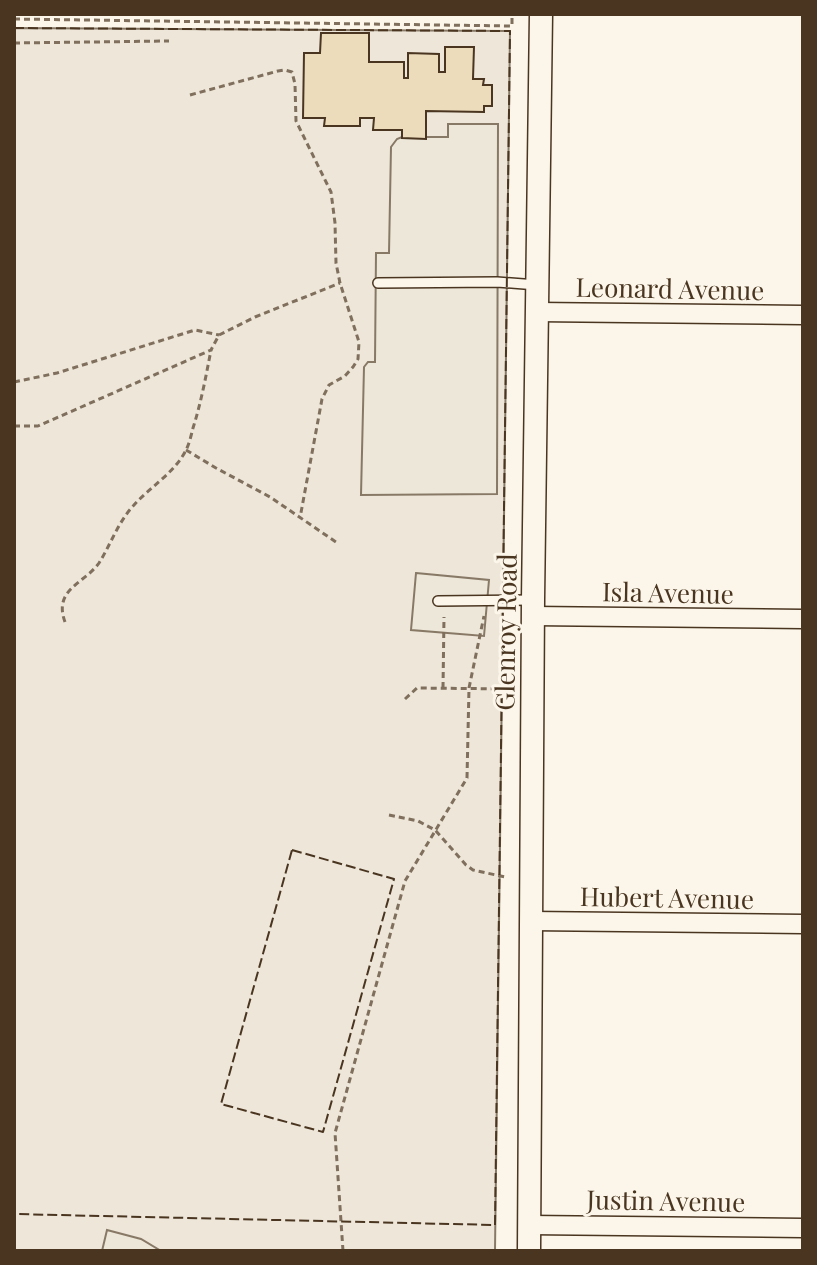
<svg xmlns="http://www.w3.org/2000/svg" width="817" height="1265" font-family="'Playfair Display',serif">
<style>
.green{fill:#ede6d9;stroke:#887966;stroke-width:2}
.parking{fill:#ede7d9;stroke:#887966;stroke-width:2}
.building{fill:#ecdcbc;stroke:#4a3520;stroke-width:2}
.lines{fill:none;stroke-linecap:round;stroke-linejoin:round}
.service-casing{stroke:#4a3520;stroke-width:12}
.minor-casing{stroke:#4a3520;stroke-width:21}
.tertiary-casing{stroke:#4a3520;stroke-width:25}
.path{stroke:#7f6f5c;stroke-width:3;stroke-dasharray:6 4;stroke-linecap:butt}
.service{stroke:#fbf6e9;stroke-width:9}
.minor{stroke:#fbf6e9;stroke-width:18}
.tertiary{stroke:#fbf6e9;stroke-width:22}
.fence{stroke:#4a3520;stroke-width:2;stroke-dasharray:10 4;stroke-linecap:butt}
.labels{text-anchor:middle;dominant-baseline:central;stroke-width:6;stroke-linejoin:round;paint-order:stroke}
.street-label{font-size:26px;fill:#4a3520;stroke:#fbf6e9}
</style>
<rect width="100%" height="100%" fill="#fbf6e9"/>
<path class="green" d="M14 28 510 31 495 1251H14Z"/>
<g class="parking">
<path d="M448 124H498L497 494 361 495 364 367 368 362H375L376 253H389L391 147 397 139 402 137H448Z"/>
<path d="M416 573 489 580 484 636 411 630Z"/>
<path d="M107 1230 141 1239 161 1251H102Z"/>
</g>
<path class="building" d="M321 33H369V62H404V78H408V53L439 54V72H445V47H474L473 79H484L483 85H492V106H484V112L426 111V139L402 138V130H373L374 118H360V126H324L325 118H303L304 53H320Z"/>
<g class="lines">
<defs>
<g id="service">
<path d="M378 283 497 282 537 285"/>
<path d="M438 601 533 600"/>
</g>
<g id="minor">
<path d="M537 312 803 315"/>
<path d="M533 616 803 619"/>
<path d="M530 921 803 924"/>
<path d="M529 1225 803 1228"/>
</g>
<path id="tertiary" d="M529 1251 533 600 541 14"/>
</defs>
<use href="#service" class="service-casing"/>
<use href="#minor" class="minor-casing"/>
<use href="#tertiary" class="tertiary-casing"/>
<g class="path">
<path d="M14 19 512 26V14"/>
<path d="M14 43 169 41"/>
<path d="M190 95 278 71 285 70 292 72 295 84 296 121 331 192 335 223 336 263 340 283 359 342 358 359 353 367 345 376 329 385 322 399 300 518"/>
<path d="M14 382 57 373 195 330 219 335"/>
<path d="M14 426H38L211 350 219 335 255 317 340 283"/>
<path d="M186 450 216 468 270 497 336 542"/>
<path d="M65 622C53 589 84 584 99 563 111 544 118 522 134 505 150 487 173 474 185 452 189 445 191 436 193 428 201 403 206 376 211 350"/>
<path d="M443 688 444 617"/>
<path d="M405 699 417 688 513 689"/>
<path d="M389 815 418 821 435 830 466 865 473 870 505 877"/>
<path d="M343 1251 335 1133 405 881 467 778 469 688 484 616"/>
</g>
<use href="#service" class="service"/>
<use href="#minor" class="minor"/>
<use href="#tertiary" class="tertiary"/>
<g class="fence">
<path d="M14 28 510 31 495 1225 14 1214"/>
<path d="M292 850 394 879 323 1132 221 1104Z"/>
</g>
</g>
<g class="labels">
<g class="street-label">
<text transform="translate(670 288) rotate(1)">Leonard Avenue</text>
<text transform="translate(668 592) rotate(1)">Isla Avenue</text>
<text transform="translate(505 632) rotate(-89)">Glenroy Road</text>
<text transform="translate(667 897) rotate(1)">Hubert Avenue</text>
<text transform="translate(666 1200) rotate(1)">Justin Avenue</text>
</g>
</g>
<rect width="817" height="1265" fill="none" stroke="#4a3520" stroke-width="32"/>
</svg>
